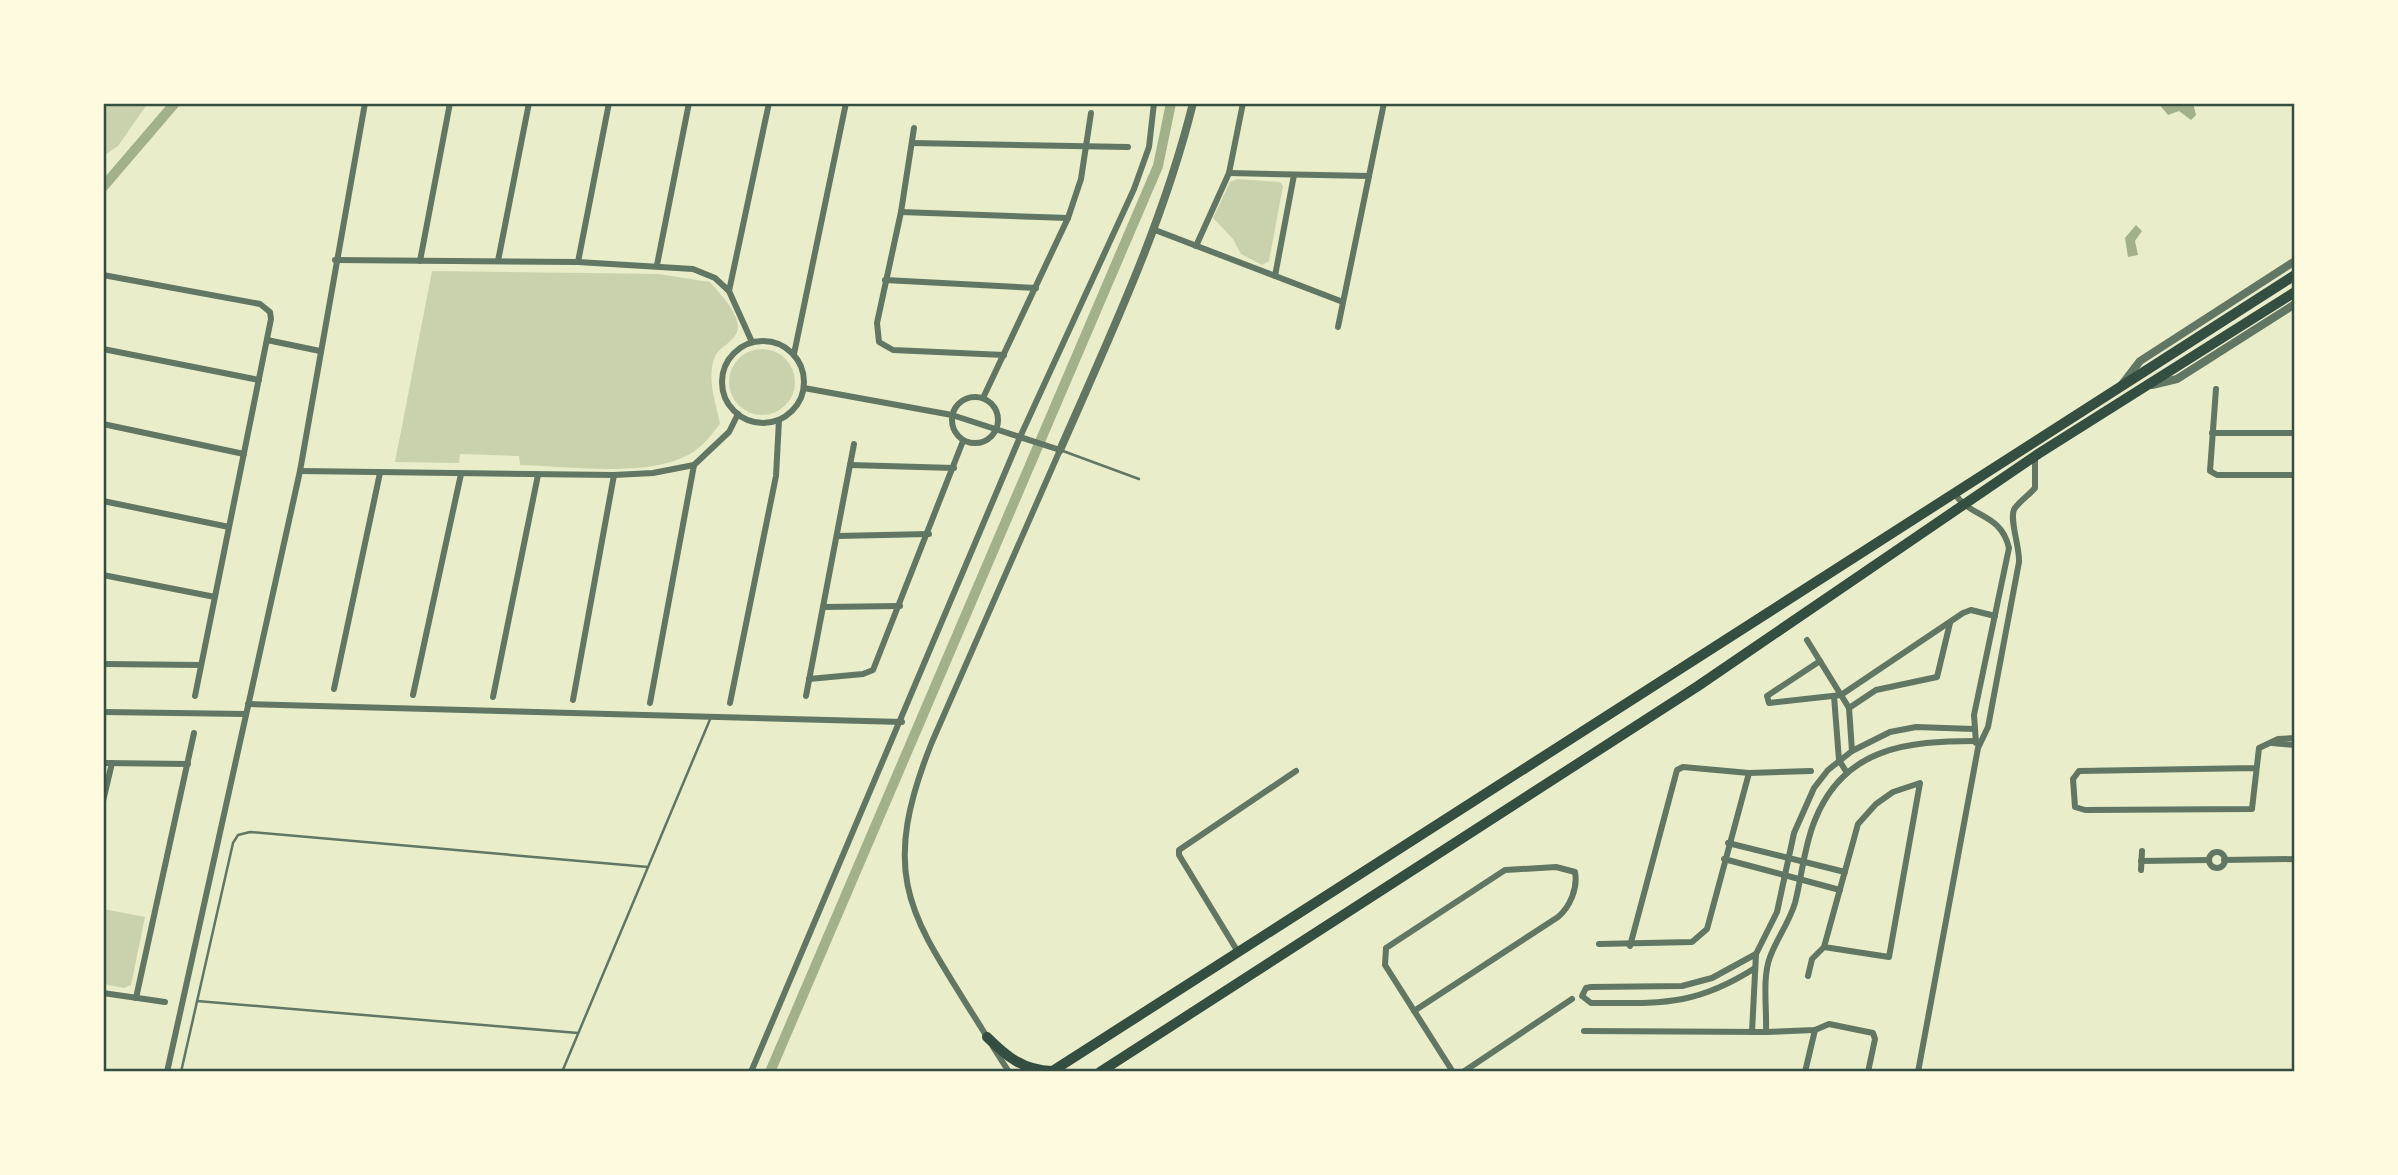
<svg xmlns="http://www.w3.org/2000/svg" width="2398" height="1175" font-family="'Archivo Narrow',sans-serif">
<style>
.green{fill:#cad2ad}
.water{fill:#a3b18a}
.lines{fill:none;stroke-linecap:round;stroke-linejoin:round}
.canal{stroke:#a3b18a;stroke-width:10}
.service{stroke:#617663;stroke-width:2.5}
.minor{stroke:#617663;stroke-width:6}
.tertiary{stroke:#617663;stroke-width:8}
.primary{stroke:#344e41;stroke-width:10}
.neatline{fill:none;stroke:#344e41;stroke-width:2.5}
</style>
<rect width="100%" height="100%" fill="#e9edc9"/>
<g class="green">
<path d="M103 103H148L118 146 103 156Z"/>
<path d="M1237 179 1280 182 1283 186 1269 261 1262 265 1241 254 1233 239 1213 218 1230 182Z"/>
<path d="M432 271 658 274 710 282C719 293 745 318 736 334 731 344 718 347 714 359 707 382 716 402 720 424 712 434 704 445 693 452 652 479 568 466 520 465L519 456 460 454 459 463 395 462Z"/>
<circle cx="762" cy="382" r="33"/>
<path d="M103 909 145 917 131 985 124 988 103 984Z"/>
</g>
<g class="water">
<path d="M2158 103H2193L2196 115 2191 120 2179 111 2168 115Z"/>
<path d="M2136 225 2142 231 2135 241 2138 255 2128 257 2125 238Z"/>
</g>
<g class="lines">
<g class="canal">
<path d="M103 187 175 103"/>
<path d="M770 1072 1158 166 1171 103"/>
</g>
<g class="service">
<path d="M1063 451 1139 479"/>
<path d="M197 1001 578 1033"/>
<path d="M181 1072 233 843 238 835 250 832 648 867"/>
<path d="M562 1072 711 717"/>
</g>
<g class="minor">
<path d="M914 128 901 212 877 323 879 342 893 350 1004 355"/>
<path d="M912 143 1128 147"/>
<path d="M1229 173 1369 176"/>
<path d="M901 212 1068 218"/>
<path d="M1155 230 1343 302"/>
<path d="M1196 246 1229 173 1243 103"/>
<path d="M335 260 578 262 693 269 715 278 729 291 752 342"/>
<path d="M420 261 450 103"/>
<path d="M498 261 529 103"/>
<path d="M578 262 609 103"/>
<path d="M657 265 689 103"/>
<path d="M103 275 260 304 270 312 271 319 195 696"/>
<path d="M1275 276 1294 175"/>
<path d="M885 280 1036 288"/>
<path d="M729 291 769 103"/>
<path d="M1338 327 1384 103"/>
<path d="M267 340 320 351"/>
<circle cx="763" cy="382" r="41"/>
<path d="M103 349 259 380"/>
<path d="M794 354 846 103"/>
<path d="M804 388 952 415 1060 450 932 742C875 884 914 918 987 1037"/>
<path d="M2216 389 2210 471 2217 475H2295"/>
<circle cx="975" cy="420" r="23"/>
<path d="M983 398 1068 218 1081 179 1091 113"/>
<path d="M103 424 244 454"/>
<path d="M2212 433H2295"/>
<path d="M850 465 954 468"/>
<path d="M300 471 614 475 653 473 694 465"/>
<path d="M1954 493C1972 519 2001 513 2009 548L1974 715 1976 743"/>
<path d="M103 501 229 527"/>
<path d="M837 536 929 534"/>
<path d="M103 575 215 597"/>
<path d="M823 607 900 606"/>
<path d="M1807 640 1849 708 1852 751"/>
<path d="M1820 661 1767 696 1769 703 1841 695 1963 613 1971 610 1995 616"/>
<path d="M103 664 201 665"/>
<path d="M809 679 863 674 873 670 963 441"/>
<path d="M334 689 380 473"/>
<path d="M413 695 461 474"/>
<path d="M806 696 854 444"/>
<path d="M1834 696 1839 760 1847 773"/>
<path d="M493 697 538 475"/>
<path d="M573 700 614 475"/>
<path d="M650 703 694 465 729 432 738 414"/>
<path d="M730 703 776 476 779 420"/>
<path d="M248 704 902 722"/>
<path d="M1849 708 1876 690 1937 677 1950 623"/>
<path d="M103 712 246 714"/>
<path d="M2272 743 2295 745"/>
<path d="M103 763 188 764"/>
<path d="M2255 768 2079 771 2073 779 2075 807 2085 810 2252 809 2259 748 2278 739 2295 738"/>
<path d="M103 801 112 763"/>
<path d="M1728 843 1845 872"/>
<circle cx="2217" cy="860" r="8"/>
<path d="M1724 859 1840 890"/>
<path d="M2224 860 2295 859"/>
<path d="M2141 861 2209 860"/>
<path d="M2141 870 2142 851"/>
<path d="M1599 944 1692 942 1707 929 1749 773"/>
<path d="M1630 946 1677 770 1683 767 1749 773 1811 771"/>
<path d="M1238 952 1179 855V850L1296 771"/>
<path d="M1755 968C1694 1007 1660 1003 1591 1003L1582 996 1586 988 1591 987 1682 986 1712 978 1756 954"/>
<path d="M1808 976 1812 959 1824 947 1858 824 1876 804 1893 792 1920 783 1889 957 1824 947"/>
<path d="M103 993 165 1002"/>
<path d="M136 998 194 733"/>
<path d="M1414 1011 1558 917C1570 907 1578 888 1575 872L1556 867 1505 870 1386 948 1385 965 1453 1072"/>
<path d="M1584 1031 1766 1032 1815 1030 1829 1024 1873 1033 1875 1039 1868 1072"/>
<path d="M1752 1032 1756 954 1777 912 1794 833 1814 788 1828 770 1852 751 1890 732 1916 727 1974 729"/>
<path d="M1766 1032C1767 1009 1762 978 1770 957 1777 938 1789 923 1795 903 1802 876 1804 846 1815 820 1844 747 1908 741 1976 741"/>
<path d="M993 1047 1009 1072"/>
<path d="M167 1072 300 471 365 103"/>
<path d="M751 1072 1020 437 1134 189 1149 147 1154 103"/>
<path d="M1463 1072 1572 999"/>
<path d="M1805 1072 1815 1030"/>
<path d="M1918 1072 1978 748 1988 727 2019 562C2020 547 2008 516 2015 508 2021 500 2029 495 2035 488V456"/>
</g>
<g class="tertiary">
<path d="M2152 385 2177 379 2295 304"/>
<path d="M2120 387 2140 361 2295 261"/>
<path d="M1060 450C1110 336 1163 224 1193 103"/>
</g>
<g class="primary">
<path d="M987 1037C1007 1057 1023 1070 1052 1071"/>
<path d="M1051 1072 2295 275"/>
<path d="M1100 1072 1698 686 2038 454 2295 292"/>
</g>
</g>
<rect width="2398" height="1175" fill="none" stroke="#fefae0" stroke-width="210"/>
<rect x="105" y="105" width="2188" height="965" class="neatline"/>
</svg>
